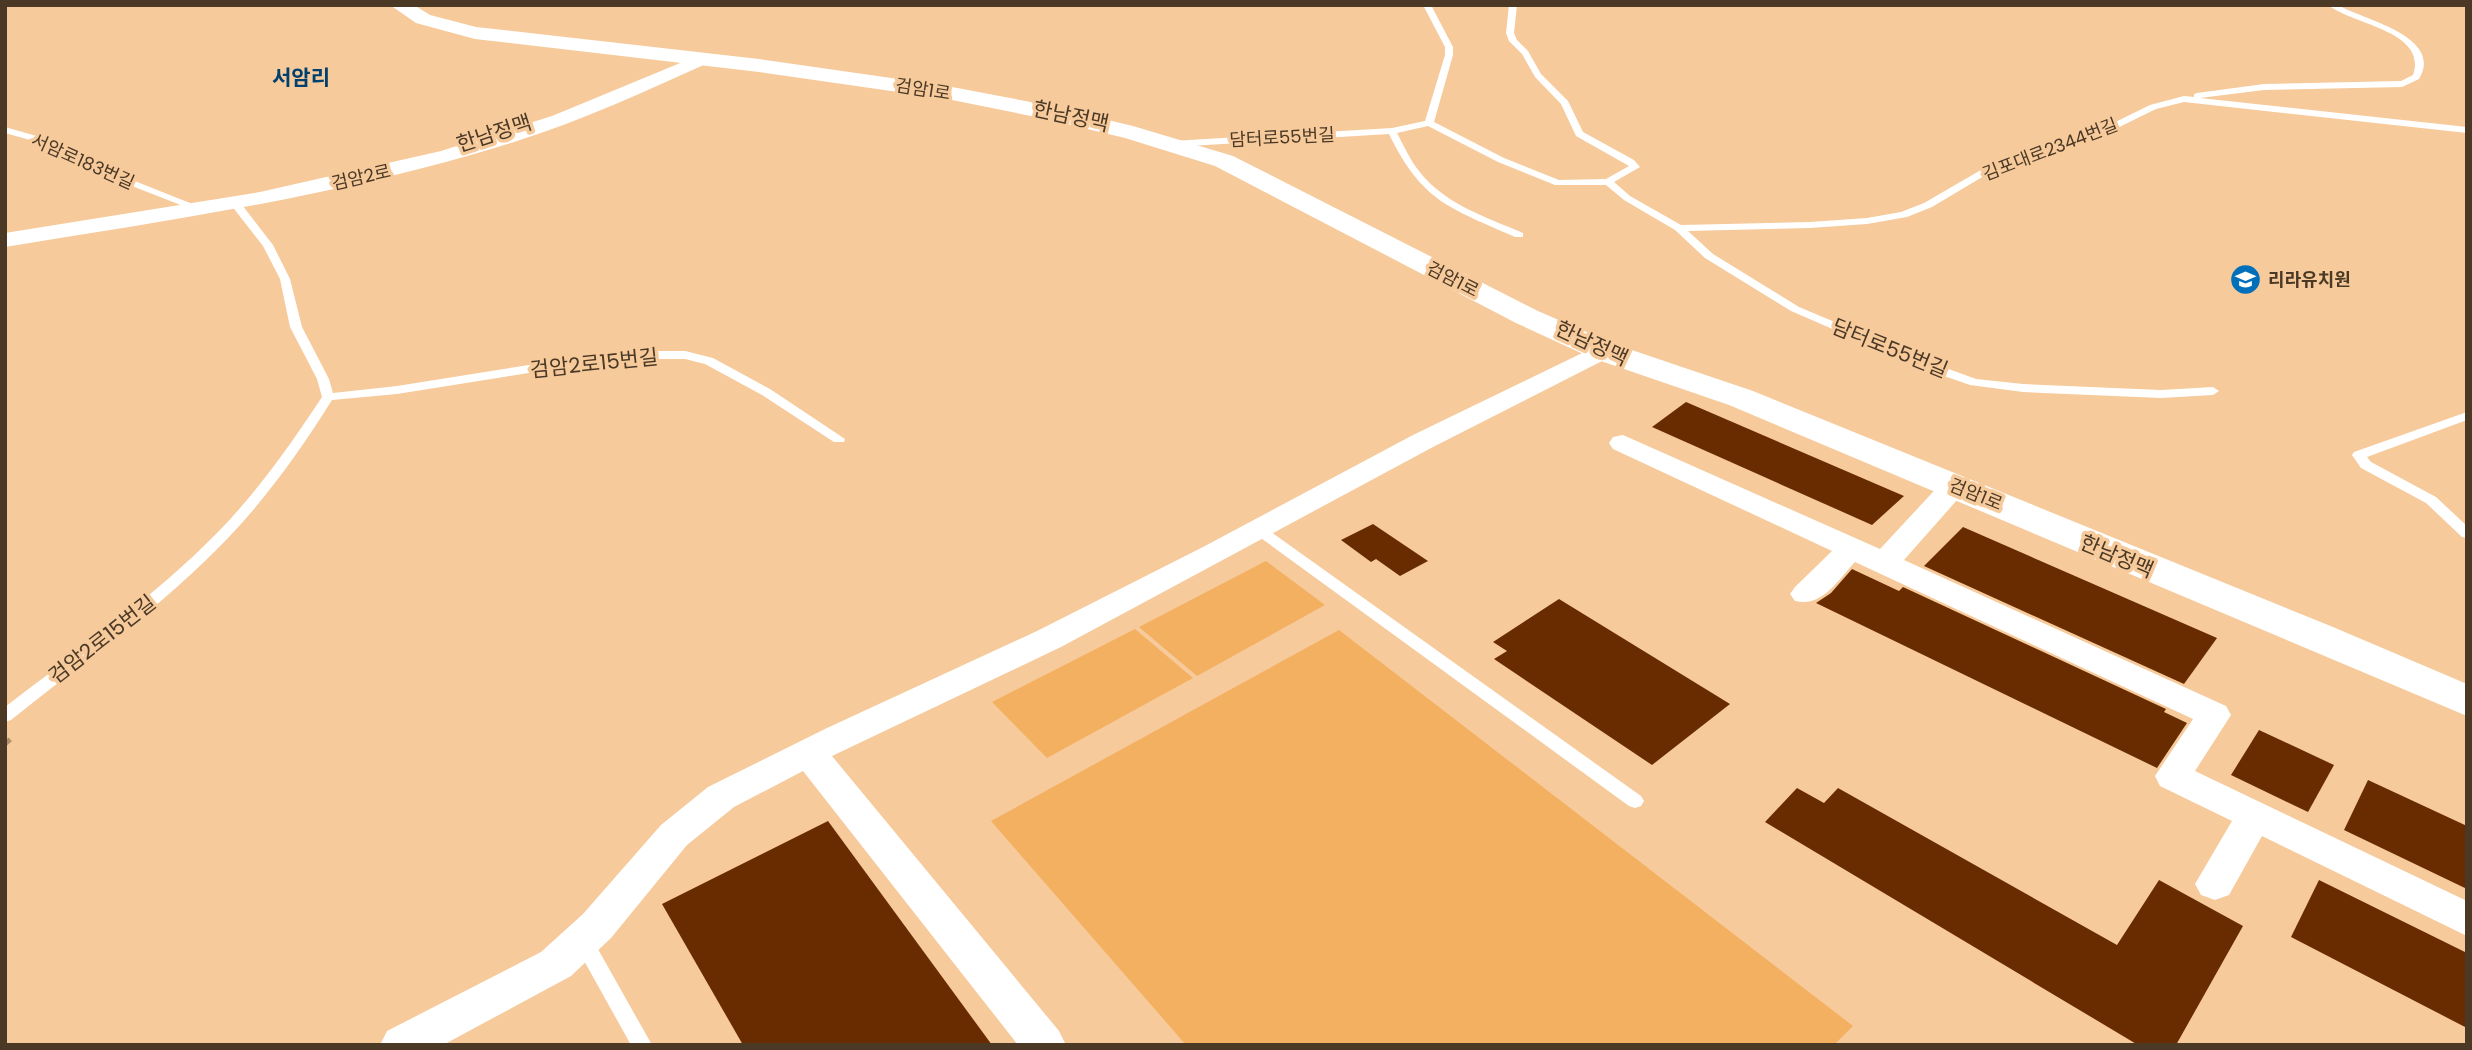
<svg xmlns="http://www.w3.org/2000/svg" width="2472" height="1050" font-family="Poppins,'Noto Sans KR',sans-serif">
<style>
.green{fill:#f4b061}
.building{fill:#692c01}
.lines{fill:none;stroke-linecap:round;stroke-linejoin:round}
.path{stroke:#b2906c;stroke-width:5;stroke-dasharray:7 7;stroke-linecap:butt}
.service{fill:#fff;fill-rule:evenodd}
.minor{fill:#fff;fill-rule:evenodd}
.tertiary{fill:#fff;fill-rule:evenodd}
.labels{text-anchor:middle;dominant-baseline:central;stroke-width:7;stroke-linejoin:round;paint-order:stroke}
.far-street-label{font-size:18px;fill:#4b3926;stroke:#f6ca9b}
.far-poi-label{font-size:18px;font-weight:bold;fill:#4b3926;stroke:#f6ca9b;text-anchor:start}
.far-quarter-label{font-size:21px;font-weight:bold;fill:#00406f;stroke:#f6ca9b}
.street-label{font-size:21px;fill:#4b3926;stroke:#f6ca9b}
</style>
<rect width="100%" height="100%" fill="#f6ca9b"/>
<g class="green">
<path d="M1266 561 1325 605 1197 676 1139 627Z"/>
<path d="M1135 629 1193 678 1047 758 992 702Z"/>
<path d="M1339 630 1853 1026 1834 1045H1186L991 821Z"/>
</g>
<g class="building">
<path d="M1686 402 1904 496 1872 525 1652 427Z"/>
<path d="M1373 524 1428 561 1400 576 1376 559 1371 562 1341 540Z"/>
<path d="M1963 527 2217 638 2184 684 1924 566Z"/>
<path d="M1852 569 1899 591 1903 587 2166 709 2164 712 2187 723 2157 768 1816 603 1831 593Z"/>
<path d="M1559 599 1730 704 1652 765 1494 659 1507 651 1493 642Z"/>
<path d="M2259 730 2334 765 2308 812 2231 775Z"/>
<path d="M2368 780 2467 826V889L2344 830Z"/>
<path d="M1797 788 1824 803 1838 788 2117 945 2159 880 2243 926 2176 1045H2138L1765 822Z"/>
<path d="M828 821 992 1045H743L662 904Z"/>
<path d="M2319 880 2467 953V1028L2291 937Z"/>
</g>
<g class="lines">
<path class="path" d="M5 744 14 736"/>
<g class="service">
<path d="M1423 5H1431L1453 47V55L1434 122 1504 158 1559 180 1606 179 1629 166 1576 136 1561 104 1535 77 1522 54 1509 41 1506 33 1509 5H1517L1514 33 1517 40 1528 51 1541 74 1568 101 1583 132 1634 160 1640 167 1614 182 1630 196 1681 225 1810 222 1867 218 1901 212 1924 203 1993 163 2054 147 2093 133 2150 105 2184 96 2194 97V94L2197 93 2264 84 2401 81 2413 75C2428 31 2353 25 2328 5H2338C2361 19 2445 36 2419 79L2402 87 2264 90 2200 98 2467 127V133L2184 102 2156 109 2099 137 2060 151 1999 167 1932 207 1907 217 1867 224 1810 228 1688 231 1713 254 1799 307 1935 364 1976 379 2023 384 2161 390 2213 387 2219 391 2213 395 2161 398 2023 392 1970 385 1927 370 1791 311 1705 258 1675 230 1624 200 1606 185H1555L1498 162 1428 126 1397 133C1404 146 1410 160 1419 171 1444 204 1486 217 1523 233V237H1515C1450 208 1422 202 1389 134L1173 147 1168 144 1173 141 1392 128 1425 121 1445 55V47Z"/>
<path d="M5 127 54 141 97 166 205 209 196 211 91 170 48 145 5 133Z"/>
<path d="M231 201H239L273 245 290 279 302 327 329 379 333 393 397 386 573 358 644 351H685L713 358 770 389 845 439 844 442H834L762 395 705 364 685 359H644L573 366 397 394 332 400C302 448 268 496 229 537 163 606 85 661 11 720L5 722V707C78 651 154 597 218 532 258 491 291 444 322 397L317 379 290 327 280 279 263 246 231 205Z"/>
<path d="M2467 412V420L2367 457 2371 462 2436 497 2467 526V538L2462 537 2426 503 2361 468 2352 455 2354 452Z"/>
<path d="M1259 526 1264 527 1641 796 1644 801 1641 806 1635 808 1629 806 1254 533 1252 530Z"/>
<path d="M583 933 590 935 652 1045H631L573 941 576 935Z"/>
</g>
<g class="minor">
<path d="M702 54 708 55 711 59 708 63C646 91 583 120 517 141 351 194 177 219 5 247V233L260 192 441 151 552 116Z"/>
<path d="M1603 343 1612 346 1616 351 1612 356 1433 447 1061 647 832 756 1059 1031 1066 1045H1018L803 771 734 807 687 845 611 938 571 976 443 1045H380L387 1031 541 952 583 914 661 825 708 787 827 728 1037 631 1203 547 1413 435Z"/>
<path d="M1623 435 1880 549 1945 479 1955 476 1965 479 1969 485 1965 491 1904 560 2226 706 2231 715 2195 771 2467 901V936L2262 836 2229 895 2215 900 2201 895 2195 884 2232 821 2160 786 2155 776 2193 719 1855 562C1838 580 1822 608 1795 601L1790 594 1795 587 1832 551 1613 449 1609 443 1613 437Z"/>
</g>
<path class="tertiary" d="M390 5H414L430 15 476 27 759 59 947 86 1041 104 1133 126 1233 156 1538 311 1614 344 1753 391 2333 627 2467 684V716L1729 405 1592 358 1516 323 1215 166 1125 138 1041 118 947 99 759 72 475 39 416 23Z"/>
</g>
<defs>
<symbol id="school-disc" viewBox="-11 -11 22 22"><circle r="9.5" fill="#026fba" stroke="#f6ca9b"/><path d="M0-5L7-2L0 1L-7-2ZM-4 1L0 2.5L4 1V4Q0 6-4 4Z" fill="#fff"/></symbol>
</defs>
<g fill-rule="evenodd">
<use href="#school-disc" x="2228" y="262" width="35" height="35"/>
</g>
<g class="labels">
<g class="far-street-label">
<text transform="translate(923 89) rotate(9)">검암1로</text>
<text transform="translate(1282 137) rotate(-3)">담터로55번길</text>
<text transform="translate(2050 149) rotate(-21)">김포대로2344번길</text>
<text transform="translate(83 161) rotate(24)">서암로183번길</text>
<text transform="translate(361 177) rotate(-13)">검암2로</text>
<text transform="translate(1453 279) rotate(27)">검암1로</text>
<text transform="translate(1976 494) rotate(22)">검암1로</text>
</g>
<g class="far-poi-label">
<text x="2268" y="279">리라유치원</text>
</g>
<g class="far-quarter-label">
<text x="301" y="77">서암리</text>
</g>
<g class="street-label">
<text transform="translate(1071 116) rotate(12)">한남정맥</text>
<text transform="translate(494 133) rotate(-18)">한남정맥</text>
<text transform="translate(1592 343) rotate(25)">한남정맥</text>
<text transform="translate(1890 348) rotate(22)">담터로55번길</text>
<text transform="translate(594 363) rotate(-6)">검암2로15번길</text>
<text transform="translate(2117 556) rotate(23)">한남정맥</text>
<text transform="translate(102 639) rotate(-38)">검암2로15번길</text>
</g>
</g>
<rect width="2472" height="1050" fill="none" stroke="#4b3926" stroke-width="14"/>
</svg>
